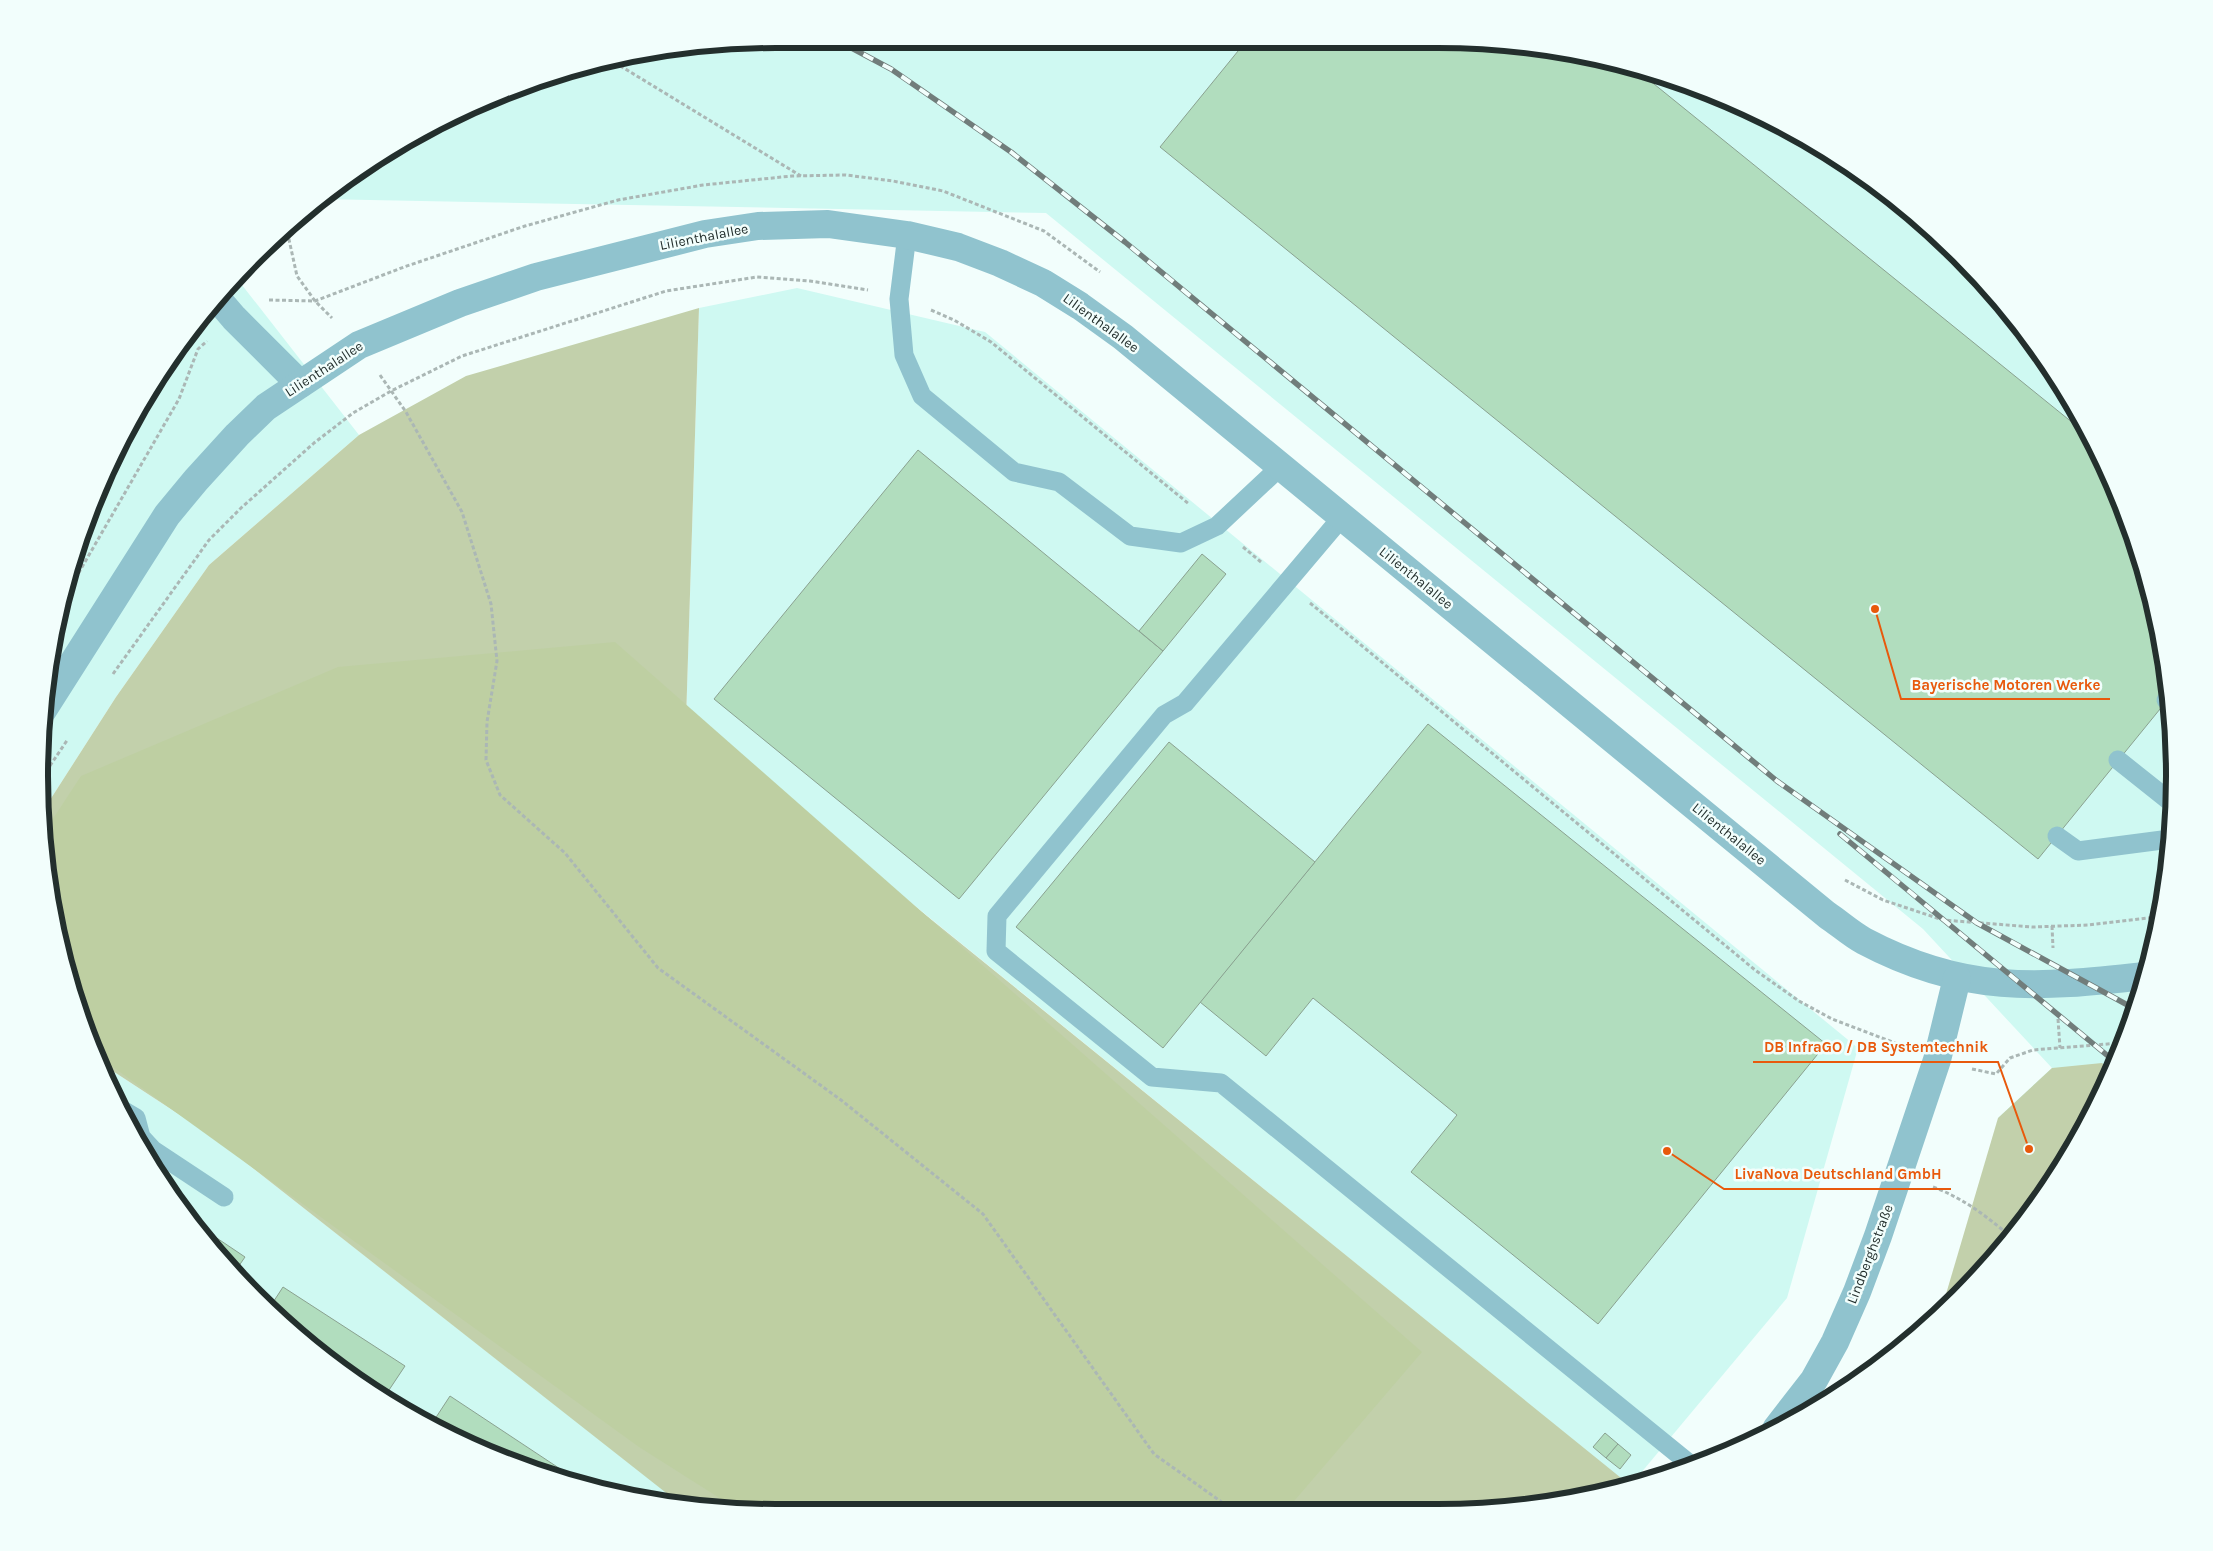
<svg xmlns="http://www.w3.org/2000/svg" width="2213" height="1551" font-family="Karla,sans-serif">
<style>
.built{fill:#cff9f2}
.green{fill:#c2d0ab}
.forest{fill:#becfa2}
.building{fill:#b1ddbe;stroke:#8aa190}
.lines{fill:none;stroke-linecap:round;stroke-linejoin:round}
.path{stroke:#abb7b5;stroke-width:3;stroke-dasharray:4 2.5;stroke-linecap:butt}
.lane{stroke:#90c3ce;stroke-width:19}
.street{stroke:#90c3ce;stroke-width:28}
.rail-casing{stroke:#717d7b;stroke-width:5.5}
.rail{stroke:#f2fefc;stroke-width:4;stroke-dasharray:11;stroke-linecap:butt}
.labels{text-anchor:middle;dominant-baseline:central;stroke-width:5;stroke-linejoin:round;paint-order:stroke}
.street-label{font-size:14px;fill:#232f2d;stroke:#f2fefc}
.rim{fill:none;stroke:#232f2d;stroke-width:6}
.leader{fill:none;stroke:#e8590c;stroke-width:2}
.callout-dot{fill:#e8590c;stroke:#f2fefc;stroke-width:2}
.callout-label{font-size:15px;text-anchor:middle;font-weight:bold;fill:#e8590c;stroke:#f2fefc;stroke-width:5;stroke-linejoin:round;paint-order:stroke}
</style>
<rect width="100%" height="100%" fill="#f2fefc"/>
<g class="built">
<path d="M1438 39 1582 53 1675 78 1806 137 1886 191 1991 290 2075 407 2135 538 2168 679 2173 823 2149 966 2098 1101 1998 1118 2052 1068 1923 929 1046 213 319 199 366 163 493 95 585 64 679 45Z"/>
<path d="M235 276 359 435 209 565 116 697 41 814 39 775 45 679 64 585 95 493 163 366 221 290Z"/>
<path d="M797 288 985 332 1858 1048 1787 1298 1630 1486 686 720 699 308Z"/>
<path d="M99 1062 212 1136 680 1503 585 1487 450 1436 327 1360 222 1261 163 1185 115 1101Z"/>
</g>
<g class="green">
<path d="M699 308 686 721 1631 1486 1534 1506 728 1511 679 1503 212 1136 99 1062 78 1012 45 872 41 814 116 697 209 565 359 435 466 376Z"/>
<path d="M2102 1063 2110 1070 2098 1101 2022 1224 1941 1311 1998 1118 2052 1068Z"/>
</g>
<path class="forest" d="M615 642 1422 1352 1289 1507 740 1511 639 1447 95 1054 78 1012 45 872 43 834 81 776 338 667Z"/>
<g class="building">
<path d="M1438 39 1582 53 1633 67 2089 436 2135 538 2168 679 2169 698 2038 859 1160 147 1247 40Z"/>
<path d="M918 450 1163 651 959 899 714 699Z"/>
<path d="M1202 554 1226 574 1163 651 1139 631Z"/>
<path d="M1428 724 1826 1044 1598 1324 1411 1172 1457 1115 1313 998 1266 1056 1200 1002Z"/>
<path d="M1169 742 1315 862 1163 1048 1016 927Z"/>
<path d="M190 1220 245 1257 234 1273 222 1261Z"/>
<path d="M283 1287 405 1366 385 1396 327 1360 270 1307Z"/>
<path d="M450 1396 589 1488 450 1436 431 1425Z"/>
<path d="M1605 1433 1618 1444 1606 1458 1593 1447Z"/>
<path d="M1618 1444 1631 1455 1620 1469 1606 1458Z"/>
</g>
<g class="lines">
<g class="path">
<path d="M609 59 801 176"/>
<path d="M286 226 297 276 315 301 332 318"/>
<path d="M269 300 315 301 404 267 525 226 618 200 703 185 792 176 846 175 893 181 943 191 1044 231 1100 272"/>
<path d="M931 310 954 320 991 342 1189 504"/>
<path d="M380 375 406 412 462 512 491 604 497 661 487 722 486 760 500 795 565 853 658 968 841 1100 983 1214 1154 1454 1230 1508"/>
<path d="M1243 547 1261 562"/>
<path d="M1310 603 1755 970 1799 1001 1832 1019 1903 1046"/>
<path d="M59 607 179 399 198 349 207 341"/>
<path d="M113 674 209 540 241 508 314 443 353 413 391 391 462 356 666 291 757 277 810 281 868 290"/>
<path d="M39 782 68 739"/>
<path d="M1845 880 1883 900 1943 920 2033 927 2088 925 2157 917"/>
<path d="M2052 926 2053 948"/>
<path d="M2058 1019 2060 1048"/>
<path d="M1972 1069 1996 1074 2010 1058 2033 1050 2120 1043"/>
<path d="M1933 1187C1963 1198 1986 1216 2010 1236"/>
</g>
<g class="lane">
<path d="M907 235 899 299 904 355 922 396 1014 472 1059 482 1130 536 1181 543 1217 526 1280 467"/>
<path d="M1342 517 1185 703 1164 715 997 916 996 951 1152 1077 1221 1083 1690 1464"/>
<path d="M2166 700 2169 702"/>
<path d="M2118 760 2172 803"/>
<path d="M2057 836 2078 851 2170 839"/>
<path d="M119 1108 136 1118 141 1137 153 1150 224 1197"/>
</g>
<g class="street">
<path d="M216 297 234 318 300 384"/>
<path d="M43 710 167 515 196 480 237 435 266 407 359 345 460 303 536 277 705 234 758 226 828 224 907 235 958 247 1000 263 1043 283 1080 306 1123 337 1827 915C1839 923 1851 934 1864 941 1964 994 2037 988 2145 976"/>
<path d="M1776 1429 1814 1380 1835 1342 1857 1292 1878 1236 1937 1060 1957 978"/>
</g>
<defs>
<g id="rail">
<path d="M844 44 891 69 1011 152 1125 242 1777 781 1977 923 2133 1008"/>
<path d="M1840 834 2114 1061"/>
</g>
</defs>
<use href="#rail" class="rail-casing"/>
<use href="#rail" class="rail"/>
</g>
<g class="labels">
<g class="street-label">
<text transform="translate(704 237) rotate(-11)">Lilienthalallee</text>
<text transform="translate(1101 323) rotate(36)">Lilienthalallee</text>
<text transform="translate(324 369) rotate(-33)">Lilienthalallee</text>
<text transform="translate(1416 578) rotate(39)">Lilienthalallee</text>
<text transform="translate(1729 834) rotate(39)">Lilienthalallee</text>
<text transform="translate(1870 1254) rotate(-69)">Lindberghstraße</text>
</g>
</g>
<path d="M0 0H2213V1551H0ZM776 48H1438A728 728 0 0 1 2166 776V776A728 728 0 0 1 1438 1504H776A728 728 0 0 1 48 776V776A728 728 0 0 1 776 48Z" fill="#f2fefc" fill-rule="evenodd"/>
<path class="rim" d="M776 48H1438A728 728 0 0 1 2166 776V776A728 728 0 0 1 1438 1504H776A728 728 0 0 1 48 776V776A728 728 0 0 1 776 48Z"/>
<path class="leader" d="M1875 609L1901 699H2110M2029 1149L1998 1062H1753M1667 1151L1724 1189H1951"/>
<g class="callout-dot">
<circle cx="1875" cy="609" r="5"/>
<circle cx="2029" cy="1149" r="5"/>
<circle cx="1667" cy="1151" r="5"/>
</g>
<g class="callout-label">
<text x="2006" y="690">Bayerische Motoren Werke</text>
<text x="1876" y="1052">DB InfraGO / DB Systemtechnik</text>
<text x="1838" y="1179">LivaNova Deutschland GmbH</text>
</g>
</svg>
